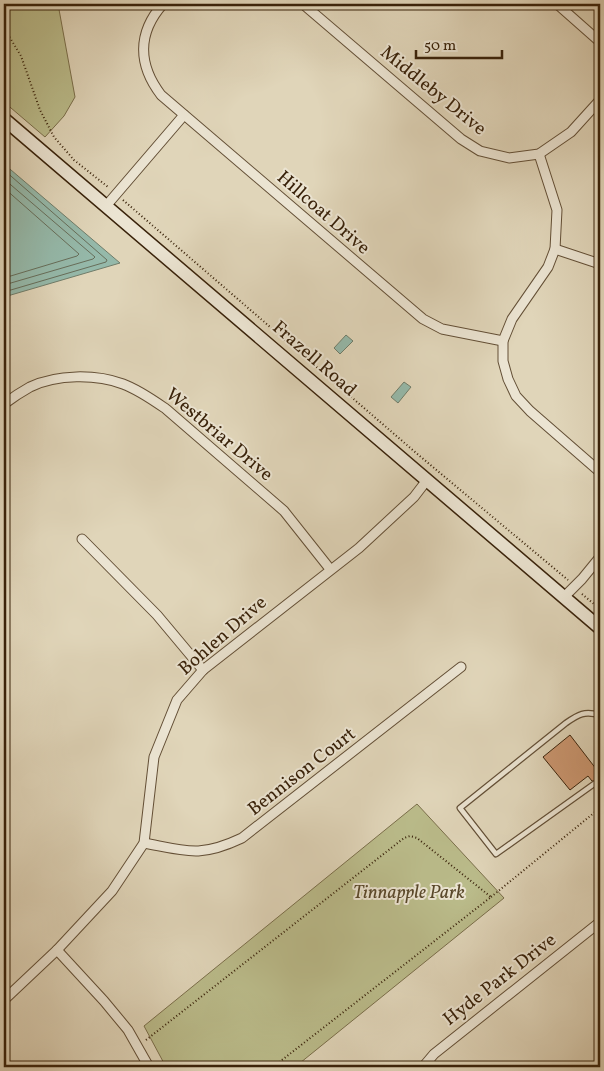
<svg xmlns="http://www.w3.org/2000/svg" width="604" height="1071" font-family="Vollkorn,serif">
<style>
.green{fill:#babb8a;stroke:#7a6e4a}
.water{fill:#95b9aa;stroke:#707d6a}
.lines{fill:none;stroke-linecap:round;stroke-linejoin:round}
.shore{stroke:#676e5a;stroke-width:1}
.building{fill:#cd9872;stroke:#39220a}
.lane-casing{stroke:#634f36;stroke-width:7}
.street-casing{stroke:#634f36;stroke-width:11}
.secondary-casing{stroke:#39220a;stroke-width:15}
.path{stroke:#39220a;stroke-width:2;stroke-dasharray:1 2.5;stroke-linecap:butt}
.lane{stroke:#ebe4d2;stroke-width:4.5}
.street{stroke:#ebe4d2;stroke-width:9}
.secondary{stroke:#ebe4d2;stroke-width:12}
.labels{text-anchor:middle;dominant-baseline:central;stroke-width:4;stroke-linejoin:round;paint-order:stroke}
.street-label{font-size:19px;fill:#39220a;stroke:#ebe4d2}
.park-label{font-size:19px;font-style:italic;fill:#59482a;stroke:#ebe4d2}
</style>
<rect width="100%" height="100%" fill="#e0d5b9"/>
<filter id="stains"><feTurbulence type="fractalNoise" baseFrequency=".004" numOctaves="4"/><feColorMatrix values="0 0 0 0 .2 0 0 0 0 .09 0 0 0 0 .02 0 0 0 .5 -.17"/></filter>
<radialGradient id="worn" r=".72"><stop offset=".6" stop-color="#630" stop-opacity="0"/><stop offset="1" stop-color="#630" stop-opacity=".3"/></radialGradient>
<g class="green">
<path d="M4 4H58L75 97 64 116 45 137 4 102Z"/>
<path d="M417 804 504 898 295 1067H166L144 1026Z"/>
</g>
<g class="water">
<path d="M4 164 120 263 4 297Z"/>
<path d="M346 335 353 341 340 354 334 348Z"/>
<path d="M404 382 411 387 398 403 391 397Z"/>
</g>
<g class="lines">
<g class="shore">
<path d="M4 170 107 260 106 262 4 292"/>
<path d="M4 179 95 257 93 259 4 285"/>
<path d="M4 188 79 254 77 256 4 278"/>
</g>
</g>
<path class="building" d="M570 735 600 774V791L597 787V781H592L588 776 570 790 543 757Z"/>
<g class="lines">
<defs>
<path id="lane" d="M594 784 496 854 460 808 566 723C579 714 584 711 600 715"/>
<g id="street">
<path d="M163 4C137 33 138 65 161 95L423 319 442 329 503 341"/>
<path d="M303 4 461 139 480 151 509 158 539 154 571 132 600 100"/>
<path d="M557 4 600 42"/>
<path d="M539 154 557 210 555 249 548 267 512 319 503 341V361L508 379 516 396 530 411 600 472"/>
<path d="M106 206 184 115"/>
<path d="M555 249 600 264"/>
<path d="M4 404C12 398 21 392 30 387 57 374 96 374 123 384 139 390 153 400 166 409L284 511 330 569"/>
<path d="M82 539 157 615 203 670"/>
<path d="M564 597 582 579 600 557"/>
<path d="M144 843C186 851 200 858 242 838L461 667"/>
<path d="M57 950 104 1001 128 1030 149 1067"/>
<path d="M4 1000 57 950 112 891 144 843 154 757 177 700 203 670 359 548 414 497 427 480"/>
<path d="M423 1067 434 1054 600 922"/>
</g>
<path id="secondary" d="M4 119 600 628"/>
</defs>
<use href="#lane" class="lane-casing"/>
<use href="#street" class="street-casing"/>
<use href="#secondary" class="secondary-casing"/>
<g class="path">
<path d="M4 28 21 56 40 110 54 137 74 160 108 187"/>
<path d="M123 200 415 452 568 580"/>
<path d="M582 594 600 609"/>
<path d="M491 897 600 808"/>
<path d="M146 1040 404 838 410 836 417 838 491 897 273 1067"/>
</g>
<use href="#lane" class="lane"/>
<use href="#street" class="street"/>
<use href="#secondary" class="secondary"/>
</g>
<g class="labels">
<g class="street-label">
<text transform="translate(433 91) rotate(39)">Middleby Drive</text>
<text transform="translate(323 213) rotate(41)">Hillcoat Drive</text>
<text transform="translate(314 359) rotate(41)">Frazell Road</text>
<text transform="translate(219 435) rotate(40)">Westbriar Drive</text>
<text transform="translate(223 636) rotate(-41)">Bohlen Drive</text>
<text transform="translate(302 772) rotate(-38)">Bennison Court</text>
<text transform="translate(500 980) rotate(-38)">Hyde Park Drive</text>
</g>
<g class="park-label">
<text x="409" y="893">Tinnapple Park</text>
</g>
</g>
<rect width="604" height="1071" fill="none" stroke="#e0d5b9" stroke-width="20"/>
<rect x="5" y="5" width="594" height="1061" fill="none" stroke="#39220a" stroke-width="2.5"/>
<rect x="10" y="10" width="584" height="1051" fill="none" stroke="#39220a"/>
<path d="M416 50v8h86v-8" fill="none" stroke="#39220a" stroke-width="2.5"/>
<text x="424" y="50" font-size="15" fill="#39220a" stroke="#ebe4d2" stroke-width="4" paint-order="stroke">50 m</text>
<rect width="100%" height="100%" filter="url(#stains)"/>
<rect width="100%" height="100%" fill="url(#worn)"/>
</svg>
